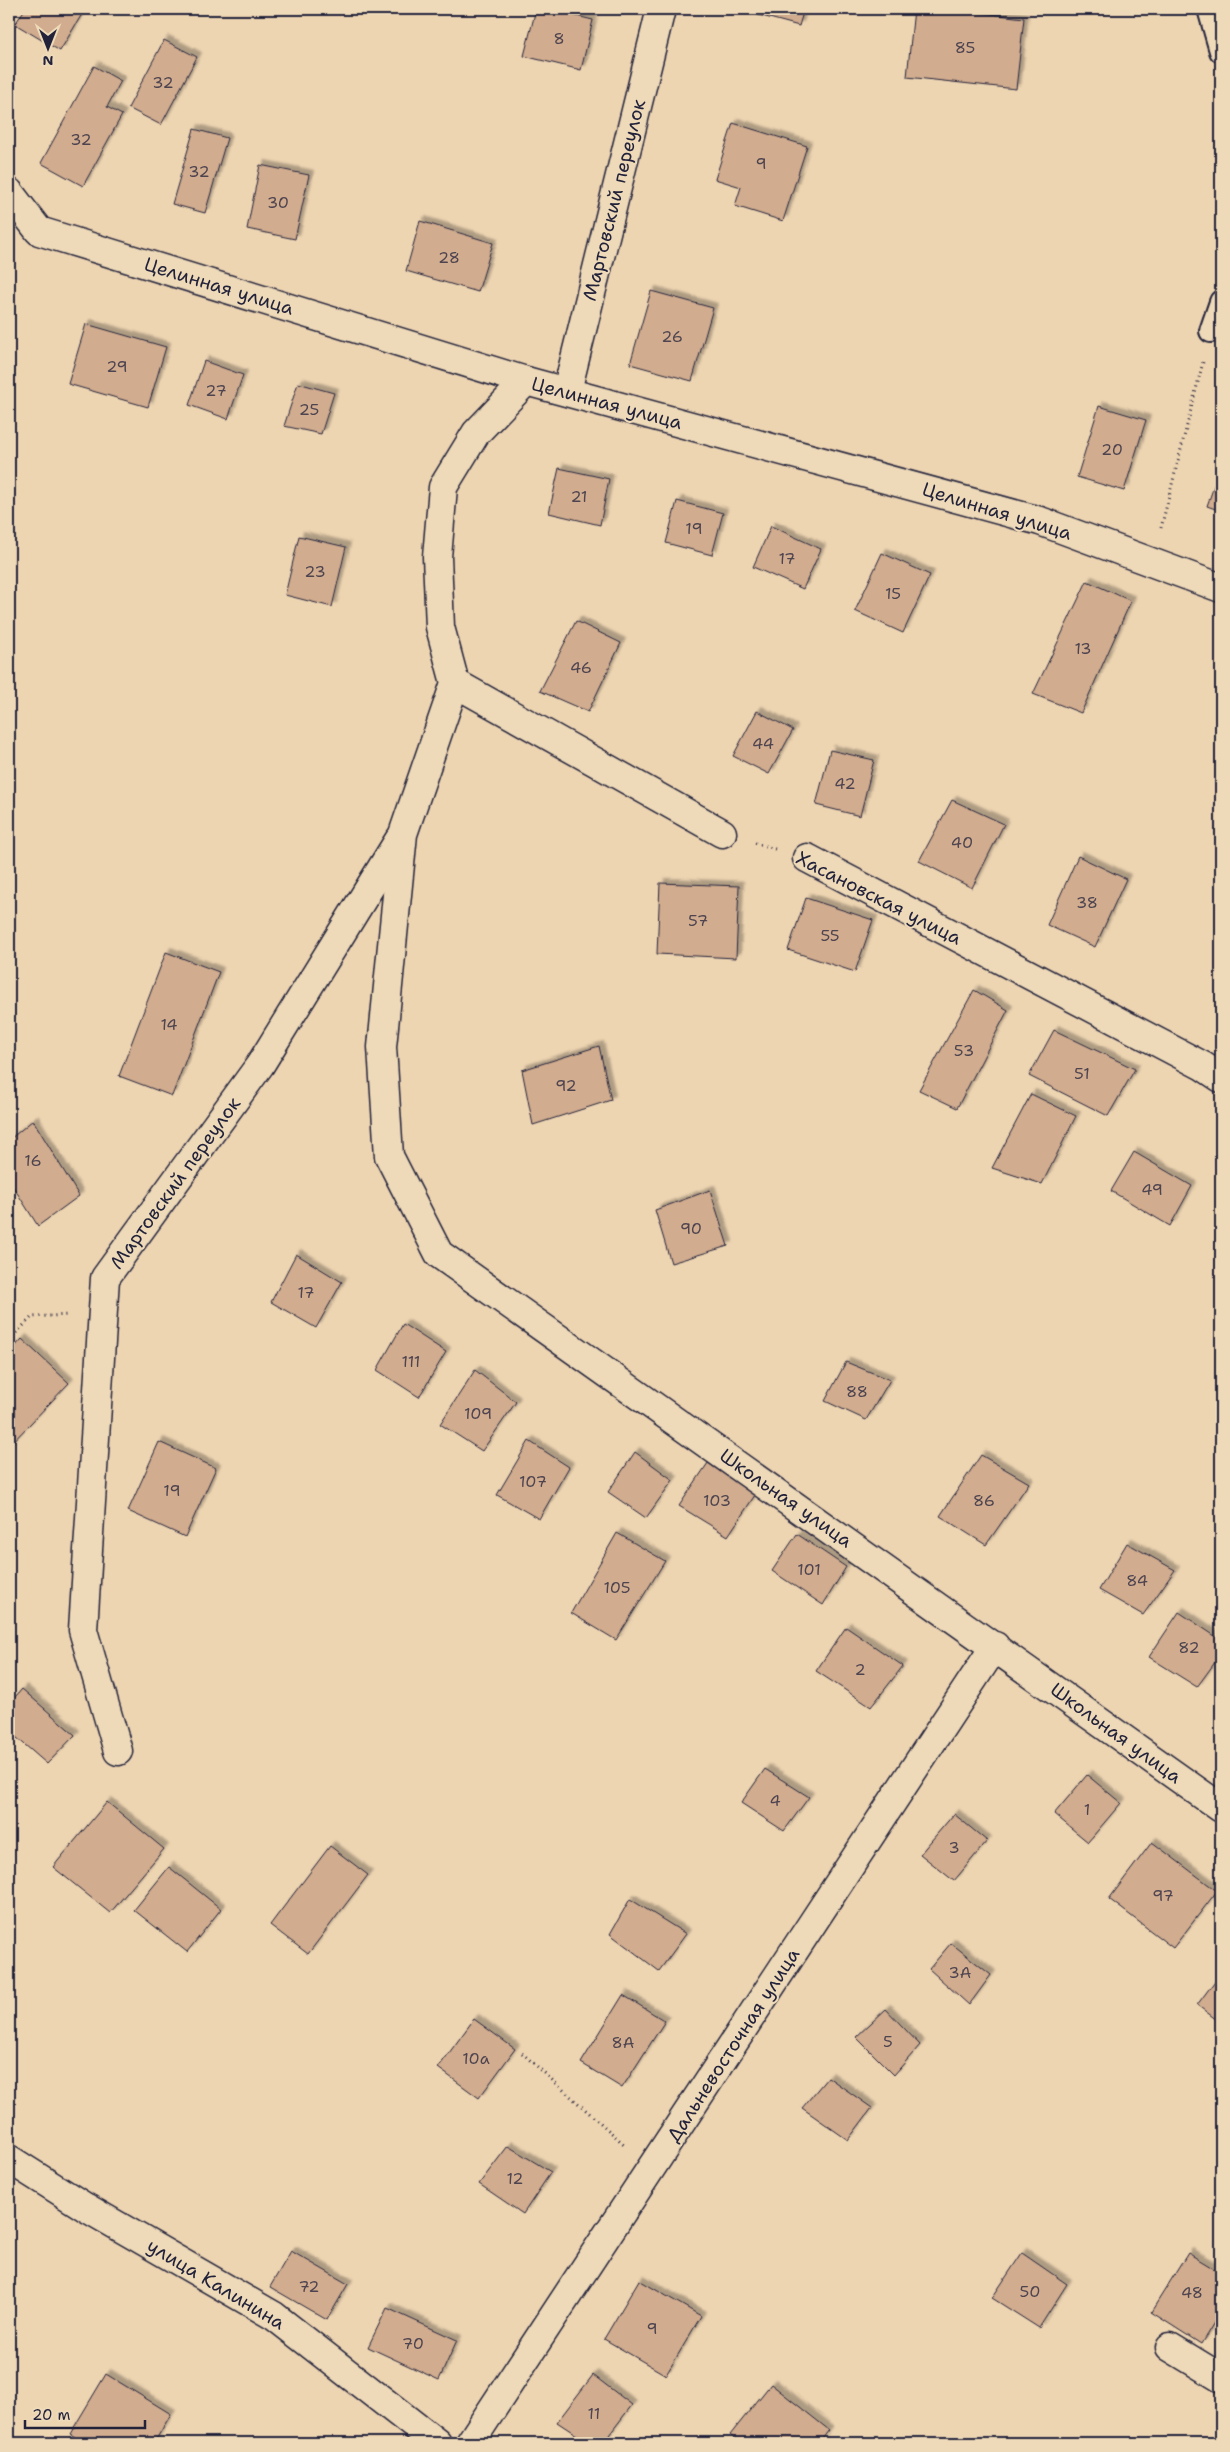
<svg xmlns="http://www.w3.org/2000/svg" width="1230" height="2452" font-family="'Shantell Sans',sans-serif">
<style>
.building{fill:#d1ac8e;stroke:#22223b;filter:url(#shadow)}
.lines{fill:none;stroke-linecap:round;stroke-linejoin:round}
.lane-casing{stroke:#22223b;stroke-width:26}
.street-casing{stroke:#22223b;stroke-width:31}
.path{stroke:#22223b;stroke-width:3;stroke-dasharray:1 4;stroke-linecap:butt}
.lane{stroke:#eedab8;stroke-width:22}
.street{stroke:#eedab8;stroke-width:28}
.labels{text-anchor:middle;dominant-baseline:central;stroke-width:4;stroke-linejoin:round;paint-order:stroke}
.number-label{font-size:16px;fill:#4e4450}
.street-label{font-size:19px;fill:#22223b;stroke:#eedab8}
</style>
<defs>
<filter id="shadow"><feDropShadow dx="4.5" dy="-4.5" stdDeviation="1" flood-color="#0004"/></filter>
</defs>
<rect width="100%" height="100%" fill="#eed5b2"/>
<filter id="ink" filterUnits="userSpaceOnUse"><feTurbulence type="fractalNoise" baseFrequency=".02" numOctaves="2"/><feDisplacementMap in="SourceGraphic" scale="10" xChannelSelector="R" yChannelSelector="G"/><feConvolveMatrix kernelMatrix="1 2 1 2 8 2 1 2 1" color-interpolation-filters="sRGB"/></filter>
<g filter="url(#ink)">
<g class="building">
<path d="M25 9H85L60 51 15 24Z"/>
<path d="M536 9H548L593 20 581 70 524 56Z"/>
<path d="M748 9H804L799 26 747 12Z"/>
<path d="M914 9H948L1024 18 1016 89 907 77Z"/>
<path d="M164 40 197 57 161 125 128 108Z"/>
<path d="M94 66 121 81 107 107 122 115 83 186 41 163Z"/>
<path d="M733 123 807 146 783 221 735 206 741 187 715 179Z"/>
<path d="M194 129 227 138 205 213 172 204Z"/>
<path d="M260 165 309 175 295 239 247 229Z"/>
<path d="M420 221 493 243 478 292 406 271Z"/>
<path d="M651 291 713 308 692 381 630 364Z"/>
<path d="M86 324 166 347 148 407 68 384Z"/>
<path d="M204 361 243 375 228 419 189 405Z"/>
<path d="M298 383 334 393 321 434 284 426Z"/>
<path d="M1099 406 1146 420 1124 491 1077 477Z"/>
<path d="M1221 466V511L1207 506Z"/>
<path d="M559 468 609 479 600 525 549 513Z"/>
<path d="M677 501 723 513 712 555 666 543Z"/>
<path d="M771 526 821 549 803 589 753 567Z"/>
<path d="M299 536 346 547 332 607 285 595Z"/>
<path d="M882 553 930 575 903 633 855 611Z"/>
<path d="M1087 581 1131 601 1081 713 1033 694Z"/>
<path d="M576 621 621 643 588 712 540 691Z"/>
<path d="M757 711 793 730 769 774 733 756Z"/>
<path d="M830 750 874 760 860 816 816 805Z"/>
<path d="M952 800 1004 824 972 888 919 861Z"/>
<path d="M1078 856 1126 879 1095 947 1047 925Z"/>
<path d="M660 883 739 886 736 958 657 954Z"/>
<path d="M806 898 873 920 855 972 788 950Z"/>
<path d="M166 952 219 972 172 1096 119 1076Z"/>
<path d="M974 990 1008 1010 957 1108 919 1090Z"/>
<path d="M1054 1030 1135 1069 1108 1116 1029 1076Z"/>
<path d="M599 1046 611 1100 533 1125 522 1070Z"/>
<path d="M1031 1094 1076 1116 1042 1184 992 1168Z"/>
<path d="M33 1120 79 1196 38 1226 9 1180V1140Z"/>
<path d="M1134 1152 1192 1186 1170 1226 1111 1191Z"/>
<path d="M710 1190 728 1246 671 1263 655 1210Z"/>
<path d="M296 1254 342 1282 316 1328 271 1302Z"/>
<path d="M403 1324 446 1352 419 1397 377 1370Z"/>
<path d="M22 1339 69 1383 9 1446V1353Z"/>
<path d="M846 1362 890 1380 866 1420 825 1401Z"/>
<path d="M475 1370 516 1402 482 1451 440 1424Z"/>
<path d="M529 1441 569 1467 539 1519 497 1495Z"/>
<path d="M159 1442 216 1468 185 1537 128 1511Z"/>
<path d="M635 1452 673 1480 646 1518 608 1492Z"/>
<path d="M981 1455 1029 1483 986 1545 940 1516Z"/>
<path d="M708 1463 755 1495 728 1536 679 1506Z"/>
<path d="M617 1533 665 1561 616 1640 571 1613Z"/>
<path d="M797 1534 846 1567 823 1605 772 1571Z"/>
<path d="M1127 1543 1175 1570 1143 1615 1099 1590Z"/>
<path d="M1179 1612 1221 1640V1654L1197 1687 1149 1657Z"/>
<path d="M846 1627 903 1666 871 1707 816 1671Z"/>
<path d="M22 1689 75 1735 47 1764 9 1731V1704Z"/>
<path d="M765 1769 809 1797 784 1831 741 1803Z"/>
<path d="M1087 1775 1121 1803 1088 1842 1054 1814Z"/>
<path d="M107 1802 164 1849 110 1913 53 1867Z"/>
<path d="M954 1814 987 1841 954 1881 920 1854Z"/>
<path d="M1152 1842 1217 1891 1173 1948 1109 1899Z"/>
<path d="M330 1846 368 1875 308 1954 270 1925Z"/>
<path d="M169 1867 221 1909 187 1952 134 1910Z"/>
<path d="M630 1899 686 1934 659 1971 610 1934Z"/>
<path d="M951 1943 991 1975 969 2005 929 1969Z"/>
<path d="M1221 1973V2023L1197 2005Z"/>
<path d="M623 1995 665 2021 622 2088 581 2063Z"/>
<path d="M886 2009 920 2045 894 2075 856 2037Z"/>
<path d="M474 2019 515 2049 479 2098 438 2068Z"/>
<path d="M828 2077 872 2108 848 2140 802 2108Z"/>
<path d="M508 2146 551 2172 523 2214 479 2184Z"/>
<path d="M291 2251 348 2284 327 2320 270 2287Z"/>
<path d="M1022 2253 1067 2284 1039 2328 992 2298Z"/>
<path d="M1188 2253 1221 2273V2311L1201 2344 1151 2312Z"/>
<path d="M639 2280 701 2316 666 2375 604 2339Z"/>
<path d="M387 2308 457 2340 439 2380 368 2347Z"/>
<path d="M106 2374 171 2414 154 2443H86L70 2434Z"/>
<path d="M593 2375 632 2405 603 2443H589L557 2422Z"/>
<path d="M771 2384 829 2430 819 2443H740L730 2435Z"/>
</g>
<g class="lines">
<defs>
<g id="lane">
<path d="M1209 9 1221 51"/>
<path d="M1211 331 1221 302"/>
</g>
<g id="street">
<path d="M9 192 39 231 526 381 1040 521 1221 588"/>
<path d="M526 381 476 433 443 487 437 557 440 627 455 683 403 834 382 1047 389 1156 439 1254 1221 1808"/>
<path d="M567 391 661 9"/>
<path d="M455 683 722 833"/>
<path d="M807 858 1203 1066 1221 1078"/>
<path d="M118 1751 83 1630 105 1278 260 1065 399 840"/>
<path d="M9 2159 85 2207 274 2316 437 2443"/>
<path d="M1170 2347 1221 2378"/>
<path d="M470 2443 995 1646"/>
</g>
</defs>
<use href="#lane" class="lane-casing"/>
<use href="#street" class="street-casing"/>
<g class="path">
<path d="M1161 528 1203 362"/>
<path d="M755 843 775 849"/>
<path d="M9 1340 32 1317 69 1315"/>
<path d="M522 2053 625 2145"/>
</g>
<use href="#lane" class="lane"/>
<use href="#street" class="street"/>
</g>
</g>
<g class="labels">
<g class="number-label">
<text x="559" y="38">8</text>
<text x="965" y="47">85</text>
<text x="163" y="82">32</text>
<text x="81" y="139">32</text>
<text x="761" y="163">9</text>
<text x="199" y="171">32</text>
<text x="278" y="202">30</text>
<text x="449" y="257">28</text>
<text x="672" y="336">26</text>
<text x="117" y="366">29</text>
<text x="216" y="390">27</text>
<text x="309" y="409">25</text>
<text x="1112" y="449">20</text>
<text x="579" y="496">21</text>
<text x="694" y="528">19</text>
<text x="787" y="558">17</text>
<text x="315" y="571">23</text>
<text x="893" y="593">15</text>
<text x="1083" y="648">13</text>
<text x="581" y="667">46</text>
<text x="763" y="743">44</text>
<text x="845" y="783">42</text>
<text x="962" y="842">40</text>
<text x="1087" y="902">38</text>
<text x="698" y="920">57</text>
<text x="830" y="935">55</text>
<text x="169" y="1024">14</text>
<text x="964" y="1050">53</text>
<text x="1082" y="1073">51</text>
<text x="566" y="1085">92</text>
<text x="33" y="1160">16</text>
<text x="1152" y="1189">49</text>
<text x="691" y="1228">90</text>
<text x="306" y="1292">17</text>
<text x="411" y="1361">111</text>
<text x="857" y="1391">88</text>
<text x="478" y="1413">109</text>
<text x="533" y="1481">107</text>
<text x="172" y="1490">19</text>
<text x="717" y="1500">103</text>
<text x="984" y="1500">86</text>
<text x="809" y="1569">101</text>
<text x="1137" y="1580">84</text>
<text x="617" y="1587">105</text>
<text x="1189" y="1647">82</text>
<text x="860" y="1669">2</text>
<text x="775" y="1800">4</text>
<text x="1087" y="1809">1</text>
<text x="954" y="1847">3</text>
<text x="1163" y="1895">97</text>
<text x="960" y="1972">3А</text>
<text x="888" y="2041">5</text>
<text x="623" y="2042">8А</text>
<text x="476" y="2058">10а</text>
<text x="515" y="2178">12</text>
<text x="309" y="2286">72</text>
<text x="1030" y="2291">50</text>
<text x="1192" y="2292">48</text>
<text x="652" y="2328">9</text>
<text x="413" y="2343">70</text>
<text x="594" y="2413">11</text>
</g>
<g class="street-label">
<text transform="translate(614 200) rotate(-76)">Мартовский переулок</text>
<text transform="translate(219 286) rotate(17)">Целинная улица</text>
<text transform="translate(607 403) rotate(15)">Целинная улица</text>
<text transform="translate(997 511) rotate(17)">Целинная улица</text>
<text transform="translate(879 898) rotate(27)">Хасановская улица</text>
<text transform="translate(175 1183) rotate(-54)">Мартовский переулок</text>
<text transform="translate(786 1498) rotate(35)">Школьная улица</text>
<text transform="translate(1116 1733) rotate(36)">Школьная улица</text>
<text transform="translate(733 2045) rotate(-57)">Дальневосточная улица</text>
<text transform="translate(216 2284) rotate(31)">улица Калинина</text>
</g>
</g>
<rect width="1230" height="2452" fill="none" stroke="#eedab8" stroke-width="30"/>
<rect x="15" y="15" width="1200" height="2422" fill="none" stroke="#22223b" stroke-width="2" filter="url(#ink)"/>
<g transform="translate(48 48) rotate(180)" stroke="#eedab8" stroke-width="4" paint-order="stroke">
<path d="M0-4L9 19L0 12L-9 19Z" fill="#22223b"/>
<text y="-8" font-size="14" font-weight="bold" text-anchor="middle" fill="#22223b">N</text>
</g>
<path d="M25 2420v8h120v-8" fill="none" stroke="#22223b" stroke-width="2.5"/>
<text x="32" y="2420" font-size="15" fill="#22223b" stroke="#eedab8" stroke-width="4" paint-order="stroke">20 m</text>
</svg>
